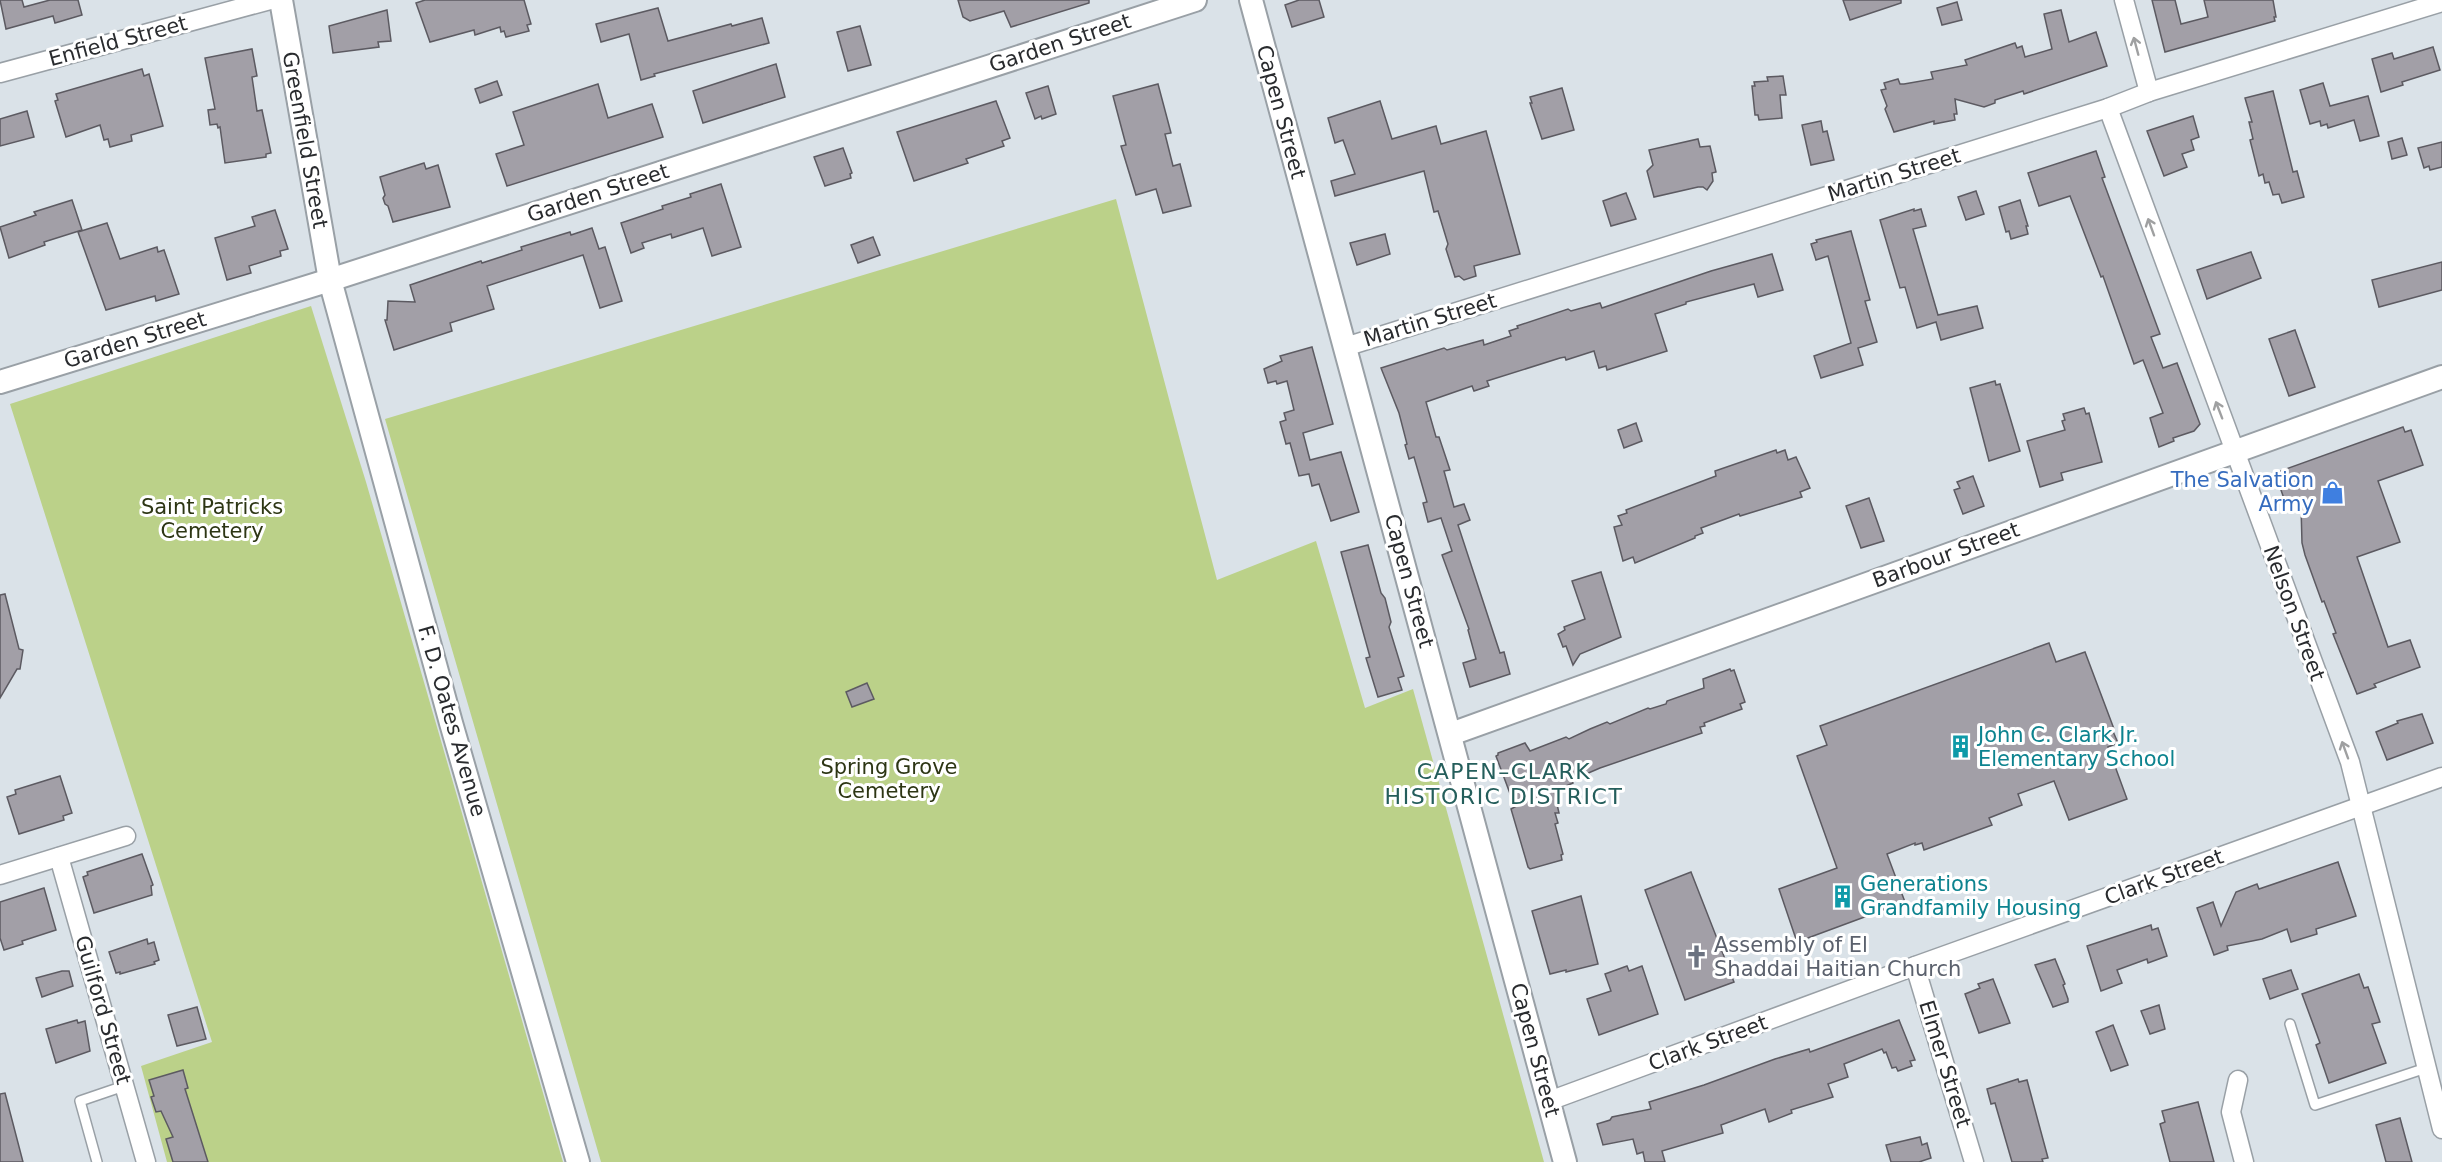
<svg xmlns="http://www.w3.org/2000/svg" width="2442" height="1162" font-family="'DejaVu Sans',sans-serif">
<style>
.green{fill:#bbd189}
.building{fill:#a29fa7;stroke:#5c5a61;stroke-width:1.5}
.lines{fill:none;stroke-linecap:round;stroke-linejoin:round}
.service-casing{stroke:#99a0a6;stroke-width:12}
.minor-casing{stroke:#99a0a6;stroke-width:21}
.tertiary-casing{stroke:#99a0a6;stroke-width:26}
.service{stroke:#fff;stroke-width:9}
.minor{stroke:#fff;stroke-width:18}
.tertiary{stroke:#fff;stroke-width:22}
.oneway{stroke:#9fa0a1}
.labels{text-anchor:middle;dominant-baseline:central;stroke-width:6;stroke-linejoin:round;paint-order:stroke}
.street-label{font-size:21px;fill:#292b2e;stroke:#fff}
.shop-label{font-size:21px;fill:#366cbe;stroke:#fff;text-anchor:end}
.park-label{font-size:21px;fill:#2d3614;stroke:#fff}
.culture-label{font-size:21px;fill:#0d838f;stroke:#fff;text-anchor:start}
.worship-label{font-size:21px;fill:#5b616d;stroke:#fff;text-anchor:start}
.neighbourhood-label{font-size:22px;letter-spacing:1.5px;fill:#245e5b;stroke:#fff}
</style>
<rect width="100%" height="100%" fill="#dae2e8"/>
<g class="green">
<path d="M1116 199 1217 580 1316 541 1365 708 1413 689 1544 1162H601L385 419Z"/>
<path d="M311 306 366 482 563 1162H167L141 1066 212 1042 10 404Z"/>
</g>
<g class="building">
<path d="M0 0H22L24 7 50 0H78L82 15 55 23 53 16 6 29Z"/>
<path d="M425 0H524L531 24 527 25 529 31 506 37 504 31 501 32 500 27 475 35 474 30 430 42 416 3Z"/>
<path d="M958 0H1089V3L1011 27 1004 11 970 21 963 17Z"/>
<path d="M1299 0H1319L1324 17 1292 27 1285 5Z"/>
<path d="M1843 0H1901V3L1850 20Z"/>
<path d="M2152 0H2175L2181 24 2208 17 2204 0H2273L2276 17H2274L2275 21 2165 52Z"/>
<path d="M1957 2 1962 20 1942 25 1937 8Z"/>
<path d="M658 8 668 41 731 24 732 26 762 18 769 43 654 74 655 76 641 80 629 34 601 42 596 24Z"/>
<path d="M387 10 391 41 378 42 379 47 333 53 329 26Z"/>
<path d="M2061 10 2069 42 2096 32 2107 66 2024 94 2023 91 1995 100V103L1984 107 1955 99 1957 114H1954L1955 120 1934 124V121L1894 132 1885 109 1887 106 1881 90 1886 89 1884 83 1898 79 1900 84H1904L1933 79 1931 72 1967 65 1965 60 2015 43 2017 48 2022 46 2025 57 2052 49 2044 14Z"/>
<path d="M860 26 871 65 848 71 837 32Z"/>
<path d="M2433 47 2440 70 2402 82 2403 85 2381 92 2372 59 2392 53 2394 59Z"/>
<path d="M252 49 257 76 252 77 257 111 262 110 271 153 266 154V157L225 163 220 127 218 128 217 124 210 125 208 110 215 109 205 58Z"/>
<path d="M776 64 785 97 703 123 693 91Z"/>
<path d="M142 69 144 76 149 74 163 126 131 135 132 141 110 147 108 139 104 140 100 125 66 137 55 101 58 100 56 94Z"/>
<path d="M1783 76 1786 95H1780L1782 118 1759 120 1758 115H1755L1752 86H1755L1754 82 1768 81 1767 77Z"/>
<path d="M497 81 502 95 480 103 475 89Z"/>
<path d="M2323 83 2330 106 2368 96 2379 136 2360 141 2354 120 2328 128 2327 124 2321 126 2320 121 2310 124 2300 90Z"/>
<path d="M598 84 608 118 652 104 663 137 507 186 496 154 524 145 513 112Z"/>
<path d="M1158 84 1171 133 1165 134 1173 166 1180 164 1191 206 1163 213 1156 189 1136 195 1121 146 1126 145 1113 96Z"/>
<path d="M1048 86 1056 114 1042 119 1041 116 1035 119 1026 93Z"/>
<path d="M1562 88 1574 130 1542 139 1530 103H1532L1530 97Z"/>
<path d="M2273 91 2293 172 2297 171 2304 197 2282 203 2279 194 2273 195 2269 182 2265 183 2263 174 2259 176 2250 140 2253 139 2249 122H2252L2245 98Z"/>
<path d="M996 101 1010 138 1002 141 1004 146 966 159 968 163 914 181 897 132Z"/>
<path d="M1380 101 1392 139 1436 126 1441 144 1486 131 1520 254 1474 266 1476 276 1464 280 1459 276 1455 277 1446 249 1448 244 1438 211 1434 212 1424 171 1335 196 1331 181 1355 174 1343 140 1335 143 1328 118Z"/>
<path d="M27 111 34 137 0 146V119Z"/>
<path d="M2193 116 2199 137 2191 140 2194 150 2182 154 2187 167 2164 176 2147 131Z"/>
<path d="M1821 121 1823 132 1827 131 1834 160 1811 165 1802 125Z"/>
<path d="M2402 138 2407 155 2392 159 2388 142Z"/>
<path d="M1698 139 1700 147 1710 146 1716 172 1712 173 1713 181 1707 190 1703 187H1698L1654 197 1647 171 1653 165 1649 150Z"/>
<path d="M2442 142V167L2430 170 2429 166 2424 168 2418 148Z"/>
<path d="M843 148 852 173 850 174 851 178 825 186 814 157Z"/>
<path d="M2096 151 2105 177 2102 178 2160 334 2151 337 2163 368 2177 363 2200 424 2194 431 2173 438 2174 441 2159 447 2150 418 2163 413 2143 360 2134 364 2103 276 2101 277 2070 196 2039 206 2028 173Z"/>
<path d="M424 163 426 169 438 165 450 207 393 222 388 206 385 204 383 198 385 195 380 177Z"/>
<path d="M721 184 741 247 712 256 703 228 672 238 671 234 642 243 644 248 631 253 621 223 663 209 662 206 691 197 690 194Z"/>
<path d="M1976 191 1984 214 1966 220 1958 197Z"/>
<path d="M1626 193 1636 219 1611 226 1603 201Z"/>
<path d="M72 200 82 230 44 242 45 245 9 258 0 227 36 215 34 212Z"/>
<path d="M2020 200 2028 226H2026L2028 234 2011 239 2009 231 2006 232 1999 207Z"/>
<path d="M1914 209V211L1921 209 1926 226 1913 229 1938 315 1977 306 1983 328 1941 340 1936 322 1917 328 1905 287 1900 288 1880 220Z"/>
<path d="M275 210 288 249 280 251 281 256 249 266 251 273 227 280 215 238 255 226 252 217Z"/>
<path d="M107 223 120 259 157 247 158 252 164 250 179 294 156 301 155 296 106 310 78 232Z"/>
<path d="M592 228 599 249 605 247 622 301 600 308 583 255 487 286 494 309 450 323 452 331 394 350 385 320H387L388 301 415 302 410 285 481 261 482 263 522 250 521 247 570 232 571 235Z"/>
<path d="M1851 231 1870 300 1865 301 1877 342 1858 348 1863 365 1821 378 1814 356 1851 343 1828 256 1816 260 1811 244 1817 242 1816 240Z"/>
<path d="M1385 234 1390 254 1357 265 1350 243Z"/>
<path d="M873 237 880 255 858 263 851 245Z"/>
<path d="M2251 252 2261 278 2207 299 2197 270Z"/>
<path d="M1772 254 1783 290 1758 297 1754 284 1686 302V304L1655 314 1667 351 1607 370 1606 366 1599 368 1594 351 1566 360 1565 357 1560 358 1487 381 1489 386 1474 391 1472 386 1426 402 1436 437H1439L1450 470 1444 471 1454 507 1464 504 1470 520 1458 525 1500 653 1504 652 1510 674 1470 687 1463 663 1476 659 1468 630 1469 629 1442 555 1452 551 1441 518 1428 522 1423 503 1427 502 1414 457 1409 459 1405 445 1407 444 1399 413 1381 368 1444 348 1447 350 1483 340 1484 345 1511 336 1509 331 1518 328 1517 326 1568 309 1571 311 1600 303 1602 308 1711 271Z"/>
<path d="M2442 262V290L2379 307 2372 280Z"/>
<path d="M2295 330 2315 387 2289 396 2269 339Z"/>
<path d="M1312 347 1333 424 1303 433 1310 460 1341 452 1359 512 1331 521 1319 484 1312 486 1309 474 1299 476 1290 443 1286 444 1280 422 1286 420 1284 413 1294 410 1287 381 1277 384 1276 381 1268 383 1264 369 1282 361 1280 356Z"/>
<path d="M1995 381 1996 385 2000 384 2020 451 1989 461 1970 388Z"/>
<path d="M2084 408 2086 414 2089 413 2102 462 2061 473 2063 480 2040 487 2027 441 2065 430 2062 421 2065 420 2063 414Z"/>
<path d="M1636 423 1642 441 1624 448 1618 430Z"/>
<path d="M2403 427 2405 432 2411 430 2423 465 2378 481 2400 542 2357 557 2388 647 2410 640 2420 667 2374 684 2376 687 2357 694 2333 634 2336 633 2324 601 2322 602 2305 555 2302 543 2301 506 2288 510 2275 473Z"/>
<path d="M1776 450 1777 453 1785 450 1788 460 1796 457 1810 488 1800 492 1802 497 1740 516 1739 514 1701 528 1703 533 1695 536V538L1635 563 1633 557 1623 561 1614 527 1622 525 1618 516 1627 513 1626 510 1716 476 1715 471Z"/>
<path d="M1973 476 1984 506 1963 514 1954 490 1960 488 1957 482Z"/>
<path d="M1869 498 1884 541 1861 548 1846 506Z"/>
<path d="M1368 545 1381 593 1385 598 1391 622 1389 627 1404 676 1398 678 1402 690 1378 697 1366 658 1370 657 1341 552Z"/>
<path d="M1601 572 1621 637 1580 654 1573 665 1566 646 1563 647 1558 634 1565 630 1564 627 1585 619 1572 581Z"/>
<path d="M5 594 19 649 23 650 20 669H17L0 698V595Z"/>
<path d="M2049 643 2056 662 2085 652 2114 729H2112L2118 743 2108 747 2127 799 2069 820 2054 781 2018 794 2022 805 1989 818 1992 825 1924 850 1922 843 1915 845V843L1887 854 1905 902 1797 942 1779 889 1837 868 1797 756 1827 745 1820 726Z"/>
<path d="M1730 669 1731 671 1734 670 1745 702 1740 704 1742 709 1704 723 1705 726 1700 727 1702 733 1600 768 1572 780 1573 783 1554 791 1559 813H1555L1558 823 1555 824 1563 854 1561 855 1562 860 1530 869 1528 867 1511 809 1515 807 1496 756 1498 755V753L1525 743 1530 751 1566 737 1569 739 1590 729 1607 722 1610 724 1648 708 1650 709 1666 704 1667 701 1704 688 1703 679Z"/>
<path d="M867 683 874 699 852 707 846 692Z"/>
<path d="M2422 714 2433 743 2387 760 2376 732 2398 723 2397 721Z"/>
<path d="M60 776 72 813 63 816 64 820 19 834 7 797 16 794 15 790Z"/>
<path d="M142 854 153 885 151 886 152 895 94 913 83 877 88 875 87 872Z"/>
<path d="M2338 862 2356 916 2316 929 2317 934 2291 942 2287 929 2262 939 2227 946 2228 950 2214 955 2197 908 2213 902 2221 926 2236 892 2257 884 2259 889Z"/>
<path d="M1691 872 1734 982 1685 1000 1645 890Z"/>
<path d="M44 888 56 930 22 941 23 944 4 950 0 938V902Z"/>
<path d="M1581 896 1598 964 1566 972V970L1550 974 1532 911Z"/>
<path d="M2151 925 2152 930 2158 928 2167 956 2148 963 2147 959 2117 970 2122 983 2101 991 2087 946Z"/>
<path d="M147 939 148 944 154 942 159 960 154 962 155 964 120 974V972L116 973 109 952Z"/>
<path d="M2055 959 2065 984 2063 985 2068 999V1002L2053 1007 2035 965Z"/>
<path d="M1627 966 1629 971 1642 966 1658 1014 1599 1035 1587 999 1611 991 1605 974Z"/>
<path d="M2291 970 2298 989 2270 999 2263 979Z"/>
<path d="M62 971H69L73 986 42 997 36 978Z"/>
<path d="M2359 974 2364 988 2368 987 2380 1022 2372 1024 2386 1063 2329 1083 2316 1045 2320 1043 2302 994Z"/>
<path d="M1993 979 2010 1023 1979 1033 1965 994 1980 988 1978 984Z"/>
<path d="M2159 1005 2165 1029 2150 1034 2141 1011Z"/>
<path d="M197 1007 206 1039 177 1046 168 1015Z"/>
<path d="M77 1020 78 1023 85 1021 90 1051 56 1063 46 1029Z"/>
<path d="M1899 1020 1915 1060 1910 1061 1912 1066 1898 1071 1896 1067 1892 1068 1886 1052 1884 1053 1882 1049 1844 1064 1848 1077 1828 1084 1833 1097 1791 1110 1792 1113 1769 1122 1765 1109 1721 1125 1723 1133 1662 1151 1665 1162H1645L1643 1152 1637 1154 1633 1139 1603 1145 1597 1124 1610 1120 1612 1117 1651 1109 1649 1102 1704 1085 1775 1059 1809 1049 1810 1052Z"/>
<path d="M2113 1025 2128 1065 2111 1071 2096 1032Z"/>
<path d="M183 1070 188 1088 185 1089 208 1162H173L166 1139 173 1137 161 1111 156 1112 151 1097 154 1096 149 1080Z"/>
<path d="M2018 1079 2019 1082 2027 1080 2048 1158 2042 1159 2043 1162H2012L1995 1103 1991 1104 1987 1089Z"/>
<path d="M5 1093 23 1162H0V1094Z"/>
<path d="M2198 1102 2214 1162H2170L2160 1124 2165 1122 2162 1111Z"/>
<path d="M2400 1118 2412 1162H2386L2376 1125Z"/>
<path d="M1920 1137 1922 1145 1927 1143 1931 1158 1919 1162H1891L1886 1145Z"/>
</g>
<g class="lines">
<defs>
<g id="service">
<path d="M2290 1024 2315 1105 2426 1068"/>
<path d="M97 1162 80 1101 124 1086"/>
</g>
<g id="minor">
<path d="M2124 0 2149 92"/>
<path d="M0 73 270 0"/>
<path d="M2108 108 2350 762 2442 1129"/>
<path d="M1345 347 2108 108 2149 92 2442 2"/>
<path d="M59 857 146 1162"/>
<path d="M0 875 126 836"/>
<path d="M1915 966 1974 1162"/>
<path d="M2238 1080 2231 1112 2244 1162"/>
<path d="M1549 1101 1915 966 2442 777"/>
</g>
<g id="tertiary">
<path d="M281 0 330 280 451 723 578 1162"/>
<path d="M1251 0 1565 1162"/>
<path d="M0 382 330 280 1195 0"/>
<path d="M1451 734 2442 377"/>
</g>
</defs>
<use href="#service" class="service-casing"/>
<use href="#minor" class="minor-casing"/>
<use href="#tertiary" class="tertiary-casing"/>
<use href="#service" class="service"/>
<use href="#minor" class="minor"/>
<use href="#tertiary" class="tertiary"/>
</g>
<defs><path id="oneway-shaft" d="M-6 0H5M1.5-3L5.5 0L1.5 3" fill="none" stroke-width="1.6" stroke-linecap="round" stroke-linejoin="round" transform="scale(1.5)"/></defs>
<g class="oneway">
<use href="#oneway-shaft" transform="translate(2136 46) rotate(-105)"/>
<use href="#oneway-shaft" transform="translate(2151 227) rotate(-110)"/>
<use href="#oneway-shaft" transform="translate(2219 410) rotate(-111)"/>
<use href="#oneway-shaft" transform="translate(2345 750) rotate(-110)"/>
</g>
<defs>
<symbol id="shop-bare" viewBox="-9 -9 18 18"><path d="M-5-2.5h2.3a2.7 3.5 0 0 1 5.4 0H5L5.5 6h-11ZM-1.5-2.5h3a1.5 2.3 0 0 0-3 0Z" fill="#3f7fe0" stroke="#fff" stroke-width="2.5" paint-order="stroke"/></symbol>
<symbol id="building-bare" viewBox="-9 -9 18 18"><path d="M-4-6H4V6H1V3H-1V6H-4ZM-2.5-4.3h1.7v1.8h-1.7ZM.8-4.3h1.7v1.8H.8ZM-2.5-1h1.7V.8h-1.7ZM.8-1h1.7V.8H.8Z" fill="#0f9aa8" stroke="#fff" stroke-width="2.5" paint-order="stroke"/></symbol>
<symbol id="church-bare" viewBox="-9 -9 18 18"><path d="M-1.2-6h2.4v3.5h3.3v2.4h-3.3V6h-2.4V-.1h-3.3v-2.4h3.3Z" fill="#6b7280" stroke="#fff" stroke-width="2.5" paint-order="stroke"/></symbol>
</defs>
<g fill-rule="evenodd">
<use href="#shop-bare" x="2316" y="476" width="33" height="33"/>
<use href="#building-bare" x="1944" y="730" width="33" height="33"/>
<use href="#building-bare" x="1826" y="880" width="33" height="33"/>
<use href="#church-bare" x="1680" y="940" width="33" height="33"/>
</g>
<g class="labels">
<g class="street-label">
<text transform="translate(118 41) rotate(-15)">Enfield Street</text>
<text transform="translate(1060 43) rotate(-18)">Garden Street</text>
<text transform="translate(1281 112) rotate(75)">Capen Street</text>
<text transform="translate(305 140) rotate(80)">Greenfield Street</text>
<text transform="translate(1894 175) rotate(-17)">Martin Street</text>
<text transform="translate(598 193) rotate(-18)">Garden Street</text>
<text transform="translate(1430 320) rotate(-17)">Martin Street</text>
<text transform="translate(135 340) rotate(-17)">Garden Street</text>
<text transform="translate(1946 555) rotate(-20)">Barbour Street</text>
<text transform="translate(1409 581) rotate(75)">Capen Street</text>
<text transform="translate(2294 613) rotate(70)">Nelson Street</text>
<text transform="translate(452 721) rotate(74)">F. D. Oates Avenue</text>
<text transform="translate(2164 877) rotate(-20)">Clark Street</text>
<text transform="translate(103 1010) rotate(74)">Guilford Street</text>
<text transform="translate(1708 1043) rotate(-20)">Clark Street</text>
<text transform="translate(1535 1050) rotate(75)">Capen Street</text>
<text transform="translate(1945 1064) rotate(73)">Elmer Street</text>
</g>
<g class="shop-label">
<text x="2314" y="480">The Salvation<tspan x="2314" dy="24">Army</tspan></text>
</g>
<g class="park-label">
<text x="212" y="507">Saint Patricks<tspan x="212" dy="24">Cemetery</tspan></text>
<text x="889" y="767">Spring Grove<tspan x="889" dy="24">Cemetery</tspan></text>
</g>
<g class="culture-label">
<text x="1978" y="735">John C. Clark Jr.<tspan x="1978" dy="24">Elementary School</tspan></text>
<text x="1860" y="884">Generations<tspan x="1860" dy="24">Grandfamily Housing</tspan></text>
</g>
<g class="worship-label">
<text x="1714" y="945">Assembly of El<tspan x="1714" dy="24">Shaddai Haitian Church</tspan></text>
</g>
<g class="neighbourhood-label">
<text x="1504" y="771">CAPEN–CLARK<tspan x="1504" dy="25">HISTORIC DISTRICT</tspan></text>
</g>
</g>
</svg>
